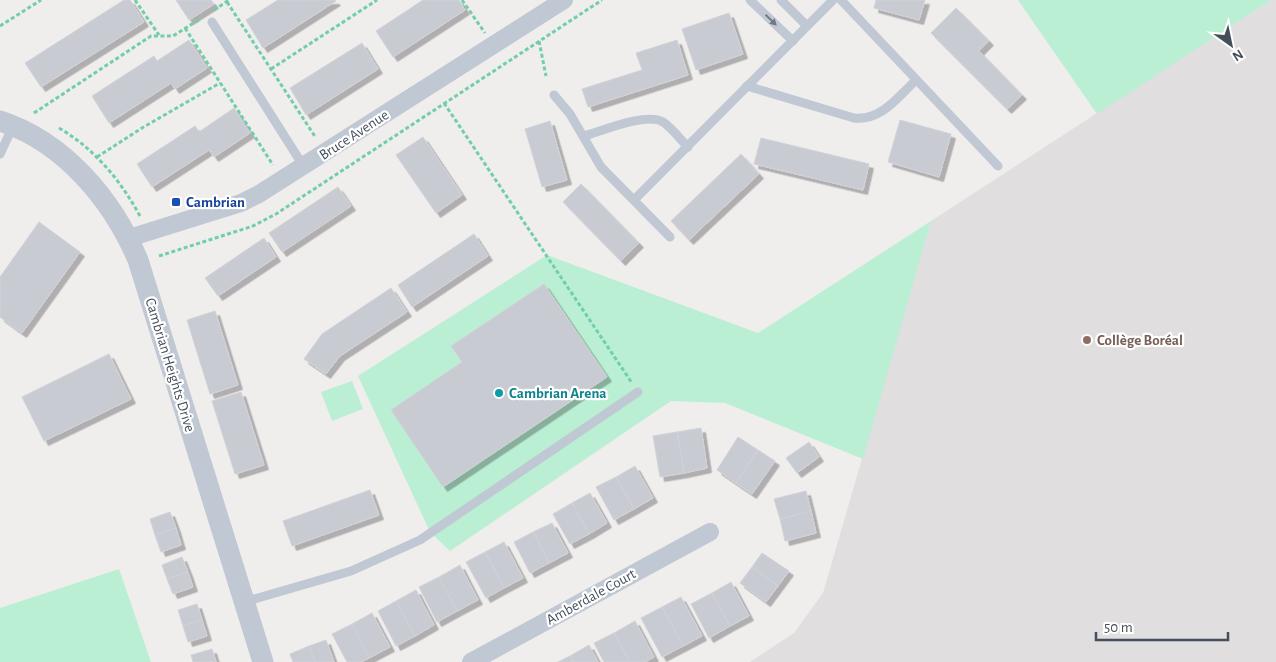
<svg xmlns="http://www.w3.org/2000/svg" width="1276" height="662" font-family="'Alegreya Sans',sans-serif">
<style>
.education{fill:#e1dedf}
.green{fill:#baefd4}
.building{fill:#c9cbd3;stroke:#d1d2d9;filter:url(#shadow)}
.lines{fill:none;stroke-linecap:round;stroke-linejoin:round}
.path{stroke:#71ceaa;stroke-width:3;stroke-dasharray:4 2.5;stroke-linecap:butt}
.service{stroke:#c0c8d3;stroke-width:9}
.minor{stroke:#c0c8d3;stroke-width:18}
.tertiary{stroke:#c0c8d3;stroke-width:21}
.oneway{fill:#707985}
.transit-dot{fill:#1a4fb4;stroke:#fff;stroke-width:2}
.education-dot{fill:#8d6e63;stroke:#fff;stroke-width:2}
.culture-dot{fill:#0f9aa8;stroke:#fff;stroke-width:2}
.labels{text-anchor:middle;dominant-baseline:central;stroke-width:4.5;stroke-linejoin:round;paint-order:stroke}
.street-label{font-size:15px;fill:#454e5b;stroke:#fff}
.transit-label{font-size:15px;font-weight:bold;fill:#164399;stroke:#fff;text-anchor:start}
.education-label{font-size:15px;font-weight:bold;fill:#785e54;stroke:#fff;text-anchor:start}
.culture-label{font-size:15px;font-weight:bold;fill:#0d838f;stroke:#fff;text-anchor:start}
</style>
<defs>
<filter id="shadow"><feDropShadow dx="4.5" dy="4.5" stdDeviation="0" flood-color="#0004"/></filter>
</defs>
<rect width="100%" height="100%" fill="#f0eded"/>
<path class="education" d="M1271 0H1276V662H750L794 633 823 593 931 221Z"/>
<g class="green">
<path d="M1018 0H1271L1097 114Z"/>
<path d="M931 221 863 459 725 403 671 401 450 551 430 532 358 376 547 255 758 333Z"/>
<path d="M352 381 363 409 332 421 321 392Z"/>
<path d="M119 569 151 662H0V608Z"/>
</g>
<g class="building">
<path d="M124 0H130L144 22 41 87 25 63Z"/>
<path d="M176 0H211L214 4 189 20Z"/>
<path d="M278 0H335L336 1 263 48 246 20Z"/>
<path d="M423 0H459L465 10 393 57 376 31Z"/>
<path d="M876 0H925L919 20 874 8Z"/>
<path d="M956 8 989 41 979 51 1022 95 1007 109 931 33Z"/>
<path d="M729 13 743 54 696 70 682 29Z"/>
<path d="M189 40 207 68 175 89 171 83 109 123 92 96 154 56 157 61Z"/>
<path d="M677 40 688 75 588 107 582 89 642 70 636 53Z"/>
<path d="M362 43 378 69 306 115 290 88Z"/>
<path d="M234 108 250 133 214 157 209 150 152 187 137 164 195 126 199 132Z"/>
<path d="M900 120 951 134 939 177 888 162Z"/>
<path d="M550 121 567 180 542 187 525 129Z"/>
<path d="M423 137 462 195 436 213 396 155Z"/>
<path d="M761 138 869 164 863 190 754 164Z"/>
<path d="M741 154 759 174 689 240 671 221Z"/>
<path d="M581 184 639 243 621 261 563 202Z"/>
<path d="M338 187 351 206 282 252 269 233Z"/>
<path d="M39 222 80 252 22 333 0 317V277Z"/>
<path d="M474 234 488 256 412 307 398 285Z"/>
<path d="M264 238 276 257 218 296 205 278Z"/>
<path d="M544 284 607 377 443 487 391 410 462 362 451 346Z"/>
<path d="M391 288 407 312 340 356 326 374 304 359 322 334Z"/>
<path d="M215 311 238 385 210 394 187 320Z"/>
<path d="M109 354 131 399 44 441 22 397Z"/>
<path d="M241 392 264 465 235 474 212 401Z"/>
<path d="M701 428 707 468 684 473 677 432Z"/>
<path d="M677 432 684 473 660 477 653 436Z"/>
<path d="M738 437 758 450 736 483 717 470Z"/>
<path d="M809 442 819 457 797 473 786 458Z"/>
<path d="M758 450 775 461 752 494 736 483Z"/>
<path d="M635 466 653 498 634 509 616 477Z"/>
<path d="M616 477 634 509 614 520 596 487Z"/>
<path d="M370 490 379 515 292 546 283 521Z"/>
<path d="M806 491 811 511 780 519 774 499Z"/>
<path d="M590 493 607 523 589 534 572 503Z"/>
<path d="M572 503 589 534 570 544 553 514Z"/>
<path d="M811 511 816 533 785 541 780 519Z"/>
<path d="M170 512 176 528 155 535 150 519Z"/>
<path d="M552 523 568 553 549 563 533 532Z"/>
<path d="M176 528 181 545 161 552 155 535Z"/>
<path d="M533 532 549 563 530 573 514 542Z"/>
<path d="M504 542 523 578 504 588 485 552Z"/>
<path d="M485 552 504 588 486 598 466 562Z"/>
<path d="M762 553 789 571 778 586 752 567Z"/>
<path d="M182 557 188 572 167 579 162 565Z"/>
<path d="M460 565 478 600 457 611 439 577Z"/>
<path d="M752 567 778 586 766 602 740 583Z"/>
<path d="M188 572 193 587 173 594 167 579Z"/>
<path d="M439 577 457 611 437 622 419 587Z"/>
<path d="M731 582 749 616 730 626 712 593Z"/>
<path d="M416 590 434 625 415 636 396 601Z"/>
<path d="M712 593 730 626 709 638 691 604Z"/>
<path d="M681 597 702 636 683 646 662 607Z"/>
<path d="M396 601 415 636 396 646 378 611Z"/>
<path d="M197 604 202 620 183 626 178 610Z"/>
<path d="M662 607 683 646 662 657 641 618Z"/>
<path d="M372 613 390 647 369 658 352 624Z"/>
<path d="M202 620 207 636 188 642 183 626Z"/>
<path d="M635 621 654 657 645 662H630L614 633Z"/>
<path d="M352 624 369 658 361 662H347L332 634Z"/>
<path d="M614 633 630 662H604L594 643Z"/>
<path d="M326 640 334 662H315L309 646Z"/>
<path d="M589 645 598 662H574L570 656Z"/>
<path d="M309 646 315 662H293L290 654Z"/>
<path d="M212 649 216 662H193L191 655Z"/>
<path d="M570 656 574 662H558Z"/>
</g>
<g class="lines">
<g class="path">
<path d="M135 0 159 35"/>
<path d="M462 0 485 33"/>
<path d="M227 2 316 138"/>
<path d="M214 10 229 0"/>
<path d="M0 26 41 0"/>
<path d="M185 28 273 165"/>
<path d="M539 41 546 76"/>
<path d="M271 69 377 0"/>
<path d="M444 103 632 383"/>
<path d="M34 113 151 36H173L200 19"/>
<path d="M59 128C95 149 122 182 141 218"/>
<path d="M97 157 142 128 220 83"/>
<path d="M159 256 253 226 276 214 602 0"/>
</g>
<g class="service">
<path d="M750 0 793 41"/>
<path d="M781 0 807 26"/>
<path d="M841 0 998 166"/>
<path d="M212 22 304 167"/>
<path d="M747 86 854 118C881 121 898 97 916 80"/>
<path d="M554 95 570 114 601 167 670 237"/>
<path d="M584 136C602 131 646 112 663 122 672 128 680 139 688 147"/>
<path d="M0 154 13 126"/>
<path d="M634 200 833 0"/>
<path d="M244 602 351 571 420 540 638 392"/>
</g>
<g class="minor">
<path d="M129 238 241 203 259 194 564 0"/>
<path d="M471 662 710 532"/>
</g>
<path class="tertiary" d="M0 121C64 142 112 199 138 260L263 662"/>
</g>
<defs><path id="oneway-solid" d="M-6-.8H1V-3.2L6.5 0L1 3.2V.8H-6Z" transform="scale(1.25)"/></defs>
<use class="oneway" href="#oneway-solid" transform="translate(771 20) rotate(44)"/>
<rect class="transit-dot" x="171" y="197" width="10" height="10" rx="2.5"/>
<circle class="education-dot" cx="1087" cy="340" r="5"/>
<circle class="culture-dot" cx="499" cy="393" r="5"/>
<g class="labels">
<g class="street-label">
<text transform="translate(354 135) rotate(-33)">Bruce Avenue</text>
<text transform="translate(170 365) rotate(73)">Cambrian Heights Drive</text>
<text transform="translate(591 597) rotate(-29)">Amberdale Court</text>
</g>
<g class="transit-label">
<text x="186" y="202">Cambrian</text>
</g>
<g class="education-label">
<text x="1097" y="340">Collège Boréal</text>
</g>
<g class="culture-label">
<text x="509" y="393">Cambrian Arena</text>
</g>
</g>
<g transform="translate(1231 45) rotate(147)" stroke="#ffffff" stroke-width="4" paint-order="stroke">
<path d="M0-4L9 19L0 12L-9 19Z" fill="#454e5b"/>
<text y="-8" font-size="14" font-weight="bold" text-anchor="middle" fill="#454e5b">N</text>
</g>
<path d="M1096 632v8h132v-8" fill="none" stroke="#454e5b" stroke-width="2.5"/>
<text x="1104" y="632" font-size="15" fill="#454e5b" stroke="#ffffff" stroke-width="4" paint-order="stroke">50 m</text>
</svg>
